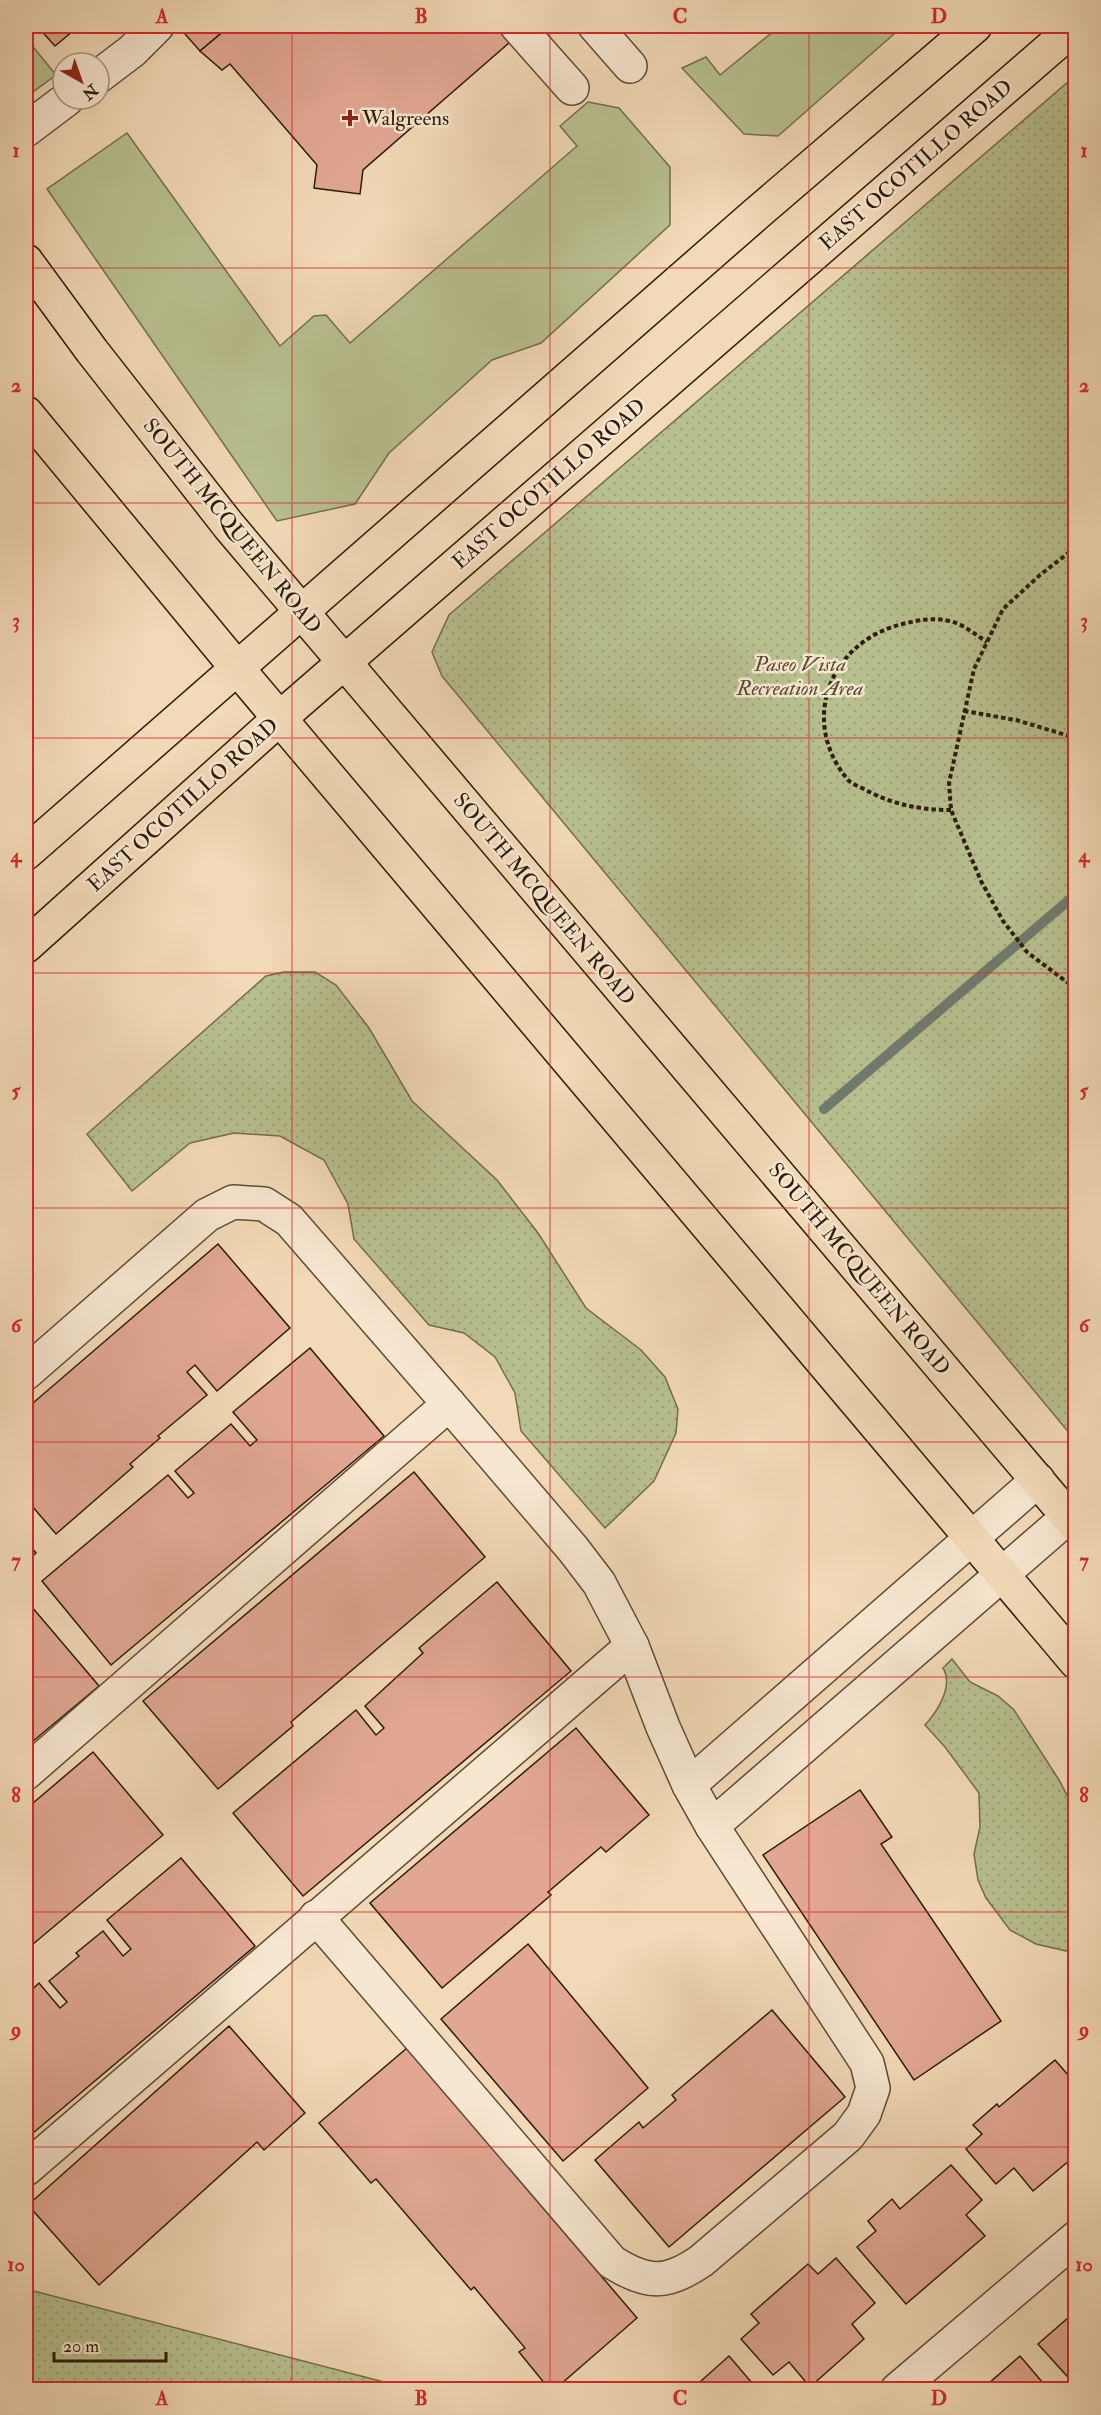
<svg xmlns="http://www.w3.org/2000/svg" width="1101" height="2415" font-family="'IM FELL Double Pica',serif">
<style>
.grass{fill:#b8c090;stroke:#726e4c;stroke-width:1.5}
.park{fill:url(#park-dots);stroke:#726e4c;stroke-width:1.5}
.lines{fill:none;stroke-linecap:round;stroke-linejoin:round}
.stream{stroke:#6f7b6e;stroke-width:10}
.building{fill:#e1a793;stroke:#2c1c09;stroke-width:1.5}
.minor-casing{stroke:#5e4b34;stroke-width:36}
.major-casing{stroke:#2c1c09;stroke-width:36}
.path{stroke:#2c1c09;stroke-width:4;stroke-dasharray:4.5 3;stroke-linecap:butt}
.minor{stroke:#f7e6d0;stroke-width:33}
.major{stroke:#f2d9b7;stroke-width:33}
.grid{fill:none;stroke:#d62828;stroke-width:1.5;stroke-opacity:0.55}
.poi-dot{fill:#8f2418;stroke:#f7e6d0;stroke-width:2}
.labels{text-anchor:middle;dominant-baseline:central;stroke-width:5;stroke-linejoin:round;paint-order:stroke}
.poi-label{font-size:21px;fill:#2c1c09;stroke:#f7e6d0;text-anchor:start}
.street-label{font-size:21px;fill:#2c1c09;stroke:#f7e6d0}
.park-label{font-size:21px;font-style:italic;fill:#564d32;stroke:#f7e6d0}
.neatline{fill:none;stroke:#d62828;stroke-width:2}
.grid-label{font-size:20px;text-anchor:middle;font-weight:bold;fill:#d62828}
</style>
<defs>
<pattern id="park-dots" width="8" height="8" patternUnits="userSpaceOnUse" patternTransform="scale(1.5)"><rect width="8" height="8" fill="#b8c090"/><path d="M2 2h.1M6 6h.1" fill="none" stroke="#9ea47b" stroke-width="1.8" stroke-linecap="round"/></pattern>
</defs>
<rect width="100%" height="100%" fill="#f2d9b7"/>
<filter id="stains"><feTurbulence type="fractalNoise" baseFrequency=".00333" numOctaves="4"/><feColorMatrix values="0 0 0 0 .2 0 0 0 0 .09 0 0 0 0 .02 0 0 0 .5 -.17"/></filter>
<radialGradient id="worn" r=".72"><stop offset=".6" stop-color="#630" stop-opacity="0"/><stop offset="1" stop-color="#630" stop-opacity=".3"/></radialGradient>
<g class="grass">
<path d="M780 26H903L778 136 744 134 682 68 706 57 720 75Z"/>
<path d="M26 38 56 75 26 97Z"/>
<path d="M588 102 619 108 670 167V225L541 343 492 360 389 453 355 504 277 521 47 189 127 133 280 346 314 316 326 315 350 343 577 146 560 126Z"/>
</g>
<g class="park">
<path d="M1075 76V1440L442 676 432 652 449 615Z"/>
<path d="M284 972H315L336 985 369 1028 412 1101 497 1180 538 1233 586 1308 641 1350 665 1377 678 1409 676 1433 654 1481 605 1528 521 1431 515 1393 495 1357 464 1333 429 1325 354 1239 348 1204 324 1160 280 1136 234 1133 190 1143 132 1191 87 1134 266 976Z"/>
<path d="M952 1659 970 1682 998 1696 1014 1710 1059 1780 1075 1811V1953L1036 1944 1010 1930 986 1898 978 1880 974 1854 980 1827 979 1793 945 1747 925 1725C937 1712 954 1686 943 1668Z"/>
<path d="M26 2289 411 2389H27Z"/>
</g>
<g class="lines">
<path class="stream" d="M824 1109 1069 900"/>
</g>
<g class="building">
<path d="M37 26H79L55 46Z"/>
<path d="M178 26H213L220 34 200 51Z"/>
<path d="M230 26H495L510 42 363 170 360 194 314 188 317 165 230 64 222 70 200 51Z"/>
<path d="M218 1244 290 1328 217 1391 195 1365 187 1372 207 1395 158 1436 160 1438 130 1464 133 1467 56 1534 26 1499V1409Z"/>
<path d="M310 1348 384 1436 111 1665 42 1581 168 1475 188 1498 194 1493 175 1471 231 1424 250 1446 257 1440 233 1412Z"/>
<path d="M414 1472 485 1557 291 1722 293 1726 218 1789 143 1701Z"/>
<path d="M26 1541 36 1553 26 1562Z"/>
<path d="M497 1582 571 1671 303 1896 233 1813 356 1710 376 1735 384 1728 365 1706 423 1653 419 1648Z"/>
<path d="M26 1600 99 1686 26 1747Z"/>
<path d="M576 1728 649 1815 606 1852 601 1847 548 1892 551 1895 442 1988 370 1903Z"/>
<path d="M93 1752 163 1835 26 1950V1809Z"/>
<path d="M860 1790 892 1837 881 1844 1001 2021 914 2080 763 1855Z"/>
<path d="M181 1858 255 1946 26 2139V1995L39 1983 60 2008 67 2002 49 1981 79 1956 76 1953 103 1931 123 1956 131 1949 107 1920Z"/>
<path d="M528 1944 648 2088 563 2161 441 2019Z"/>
<path d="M772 2010 845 2097 669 2247 595 2160 639 2122 643 2128 676 2100 672 2095Z"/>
<path d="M229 2026 305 2113 264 2150 257 2142 99 2285 28 2205Z"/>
<path d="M407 2048 637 2318 554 2390H550L519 2352 525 2348 474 2287 471 2290 376 2179 371 2183 319 2123Z"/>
<path d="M1055 2060 1076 2084V2155L1033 2191 1014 2168 996 2184 966 2149 982 2134 973 2125 997 2104 999 2107Z"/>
<path d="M951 2165 982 2200 966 2215 985 2236 906 2304 857 2247 876 2231 868 2221 892 2199 900 2209Z"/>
<path d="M836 2258 875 2303 852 2324 864 2339 810 2387 789 2362 773 2375 741 2339 759 2323 751 2314 808 2264 818 2274Z"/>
<path d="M1076 2311V2386L1038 2344Z"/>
<path d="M729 2356 758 2390H691Z"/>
<path d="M1020 2356 1049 2390H981Z"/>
</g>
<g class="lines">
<defs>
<g id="minor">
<path d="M517 26 572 88"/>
<path d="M595 26 630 66"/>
<path d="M99 76 132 51 157 26"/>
<path d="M26 130 67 99"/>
<path d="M26 1373 207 1215 233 1202 264 1204 289 1220 449 1404 573 1549 599 1583 632 1646 663 1727 689 1785 712 1826 867 2063 873 2088 864 2114 848 2136 701 2261C666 2285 647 2284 612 2262L316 1917"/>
<path d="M26 1773 449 1404"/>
<path d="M689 1785 1038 1480"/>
<path d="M712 1826 1068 1517"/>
<path d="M26 2169 632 1646"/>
<path d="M897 2390 1076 2238"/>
</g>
<g id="major">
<path d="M26 261 92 351 229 526 1076 1526"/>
<path d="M26 413 237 668 1076 1662"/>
<path d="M26 853 756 214 975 26"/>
<path d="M26 946 280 718 1076 26"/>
</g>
</defs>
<use href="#minor" class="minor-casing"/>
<use href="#major" class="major-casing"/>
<g class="path">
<path d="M1076 547 1040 575 1003 609 974 669 949 783 951 810 981 881 1003 921 1027 952 1076 989"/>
<path d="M964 711 1016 720 1076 738"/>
<path d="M951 810C919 810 891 804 864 789 858 786 852 784 848 780 797 719 832 638 907 623 922 619 940 617 956 623 967 627 977 636 987 642"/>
</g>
<use href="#minor" class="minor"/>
<use href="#major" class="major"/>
</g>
<path class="grid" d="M292 26V2390M550 26V2390M809 26V2390M26 268H1076M26 503H1076M26 738H1076M26 973H1076M26 1208H1076M26 1442H1076M26 1677H1076M26 1912H1076M26 2147H1076"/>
<path class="poi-dot" d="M347 109h6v6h6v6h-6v6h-6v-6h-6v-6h6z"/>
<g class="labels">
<g class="poi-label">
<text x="362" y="118">Walgreens</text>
</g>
<g class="street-label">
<text transform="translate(916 165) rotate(-41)">EAST OCOTILLO ROAD</text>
<text transform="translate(549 484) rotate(-41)">EAST OCOTILLO ROAD</text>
<text transform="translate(232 526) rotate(51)">SOUTH MCQUEEN ROAD</text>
<text transform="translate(183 805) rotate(-42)">EAST OCOTILLO ROAD</text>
<text transform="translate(544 899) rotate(50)">SOUTH MCQUEEN ROAD</text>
<text transform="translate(859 1269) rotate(50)">SOUTH MCQUEEN ROAD</text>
</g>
<g class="park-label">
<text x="800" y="664">Paseo Vista<tspan x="800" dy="24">Recreation Area</tspan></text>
</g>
</g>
<rect width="1101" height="2415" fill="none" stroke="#f2d9b7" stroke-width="66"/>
<g transform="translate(81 81) rotate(140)"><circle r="28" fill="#f7e6d0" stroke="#a69580" stroke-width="1.5"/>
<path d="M0-4.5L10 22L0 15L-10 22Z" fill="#8f2418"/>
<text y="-9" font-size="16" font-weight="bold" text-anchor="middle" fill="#2c1c09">N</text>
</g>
<path d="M54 2352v9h112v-9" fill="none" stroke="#2c1c09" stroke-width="3"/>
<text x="63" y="2352" font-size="18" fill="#2c1c09" stroke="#f7e6d0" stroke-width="4.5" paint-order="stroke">20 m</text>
<rect x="33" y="33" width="1035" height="2349" class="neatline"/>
<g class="grid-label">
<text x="162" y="23">A</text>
<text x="421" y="23">B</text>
<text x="680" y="23">C</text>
<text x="939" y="23">D</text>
<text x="16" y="157">1</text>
<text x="1084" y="157">1</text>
<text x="16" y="392">2</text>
<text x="1084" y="392">2</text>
<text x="16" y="627">3</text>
<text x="1084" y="627">3</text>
<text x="16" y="862">4</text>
<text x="1084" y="862">4</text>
<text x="16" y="1097">5</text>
<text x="1084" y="1097">5</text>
<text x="16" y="1332">6</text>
<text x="1084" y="1332">6</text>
<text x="16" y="1567">7</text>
<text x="1084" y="1567">7</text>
<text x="16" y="1802">8</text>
<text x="1084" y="1802">8</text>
<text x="16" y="2036">9</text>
<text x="1084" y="2036">9</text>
<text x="16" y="2271">10</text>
<text x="1084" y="2271">10</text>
<text x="162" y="2405">A</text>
<text x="421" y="2405">B</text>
<text x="680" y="2405">C</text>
<text x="939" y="2405">D</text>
</g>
<rect width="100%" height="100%" filter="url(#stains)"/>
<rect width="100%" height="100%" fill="url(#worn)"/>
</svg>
